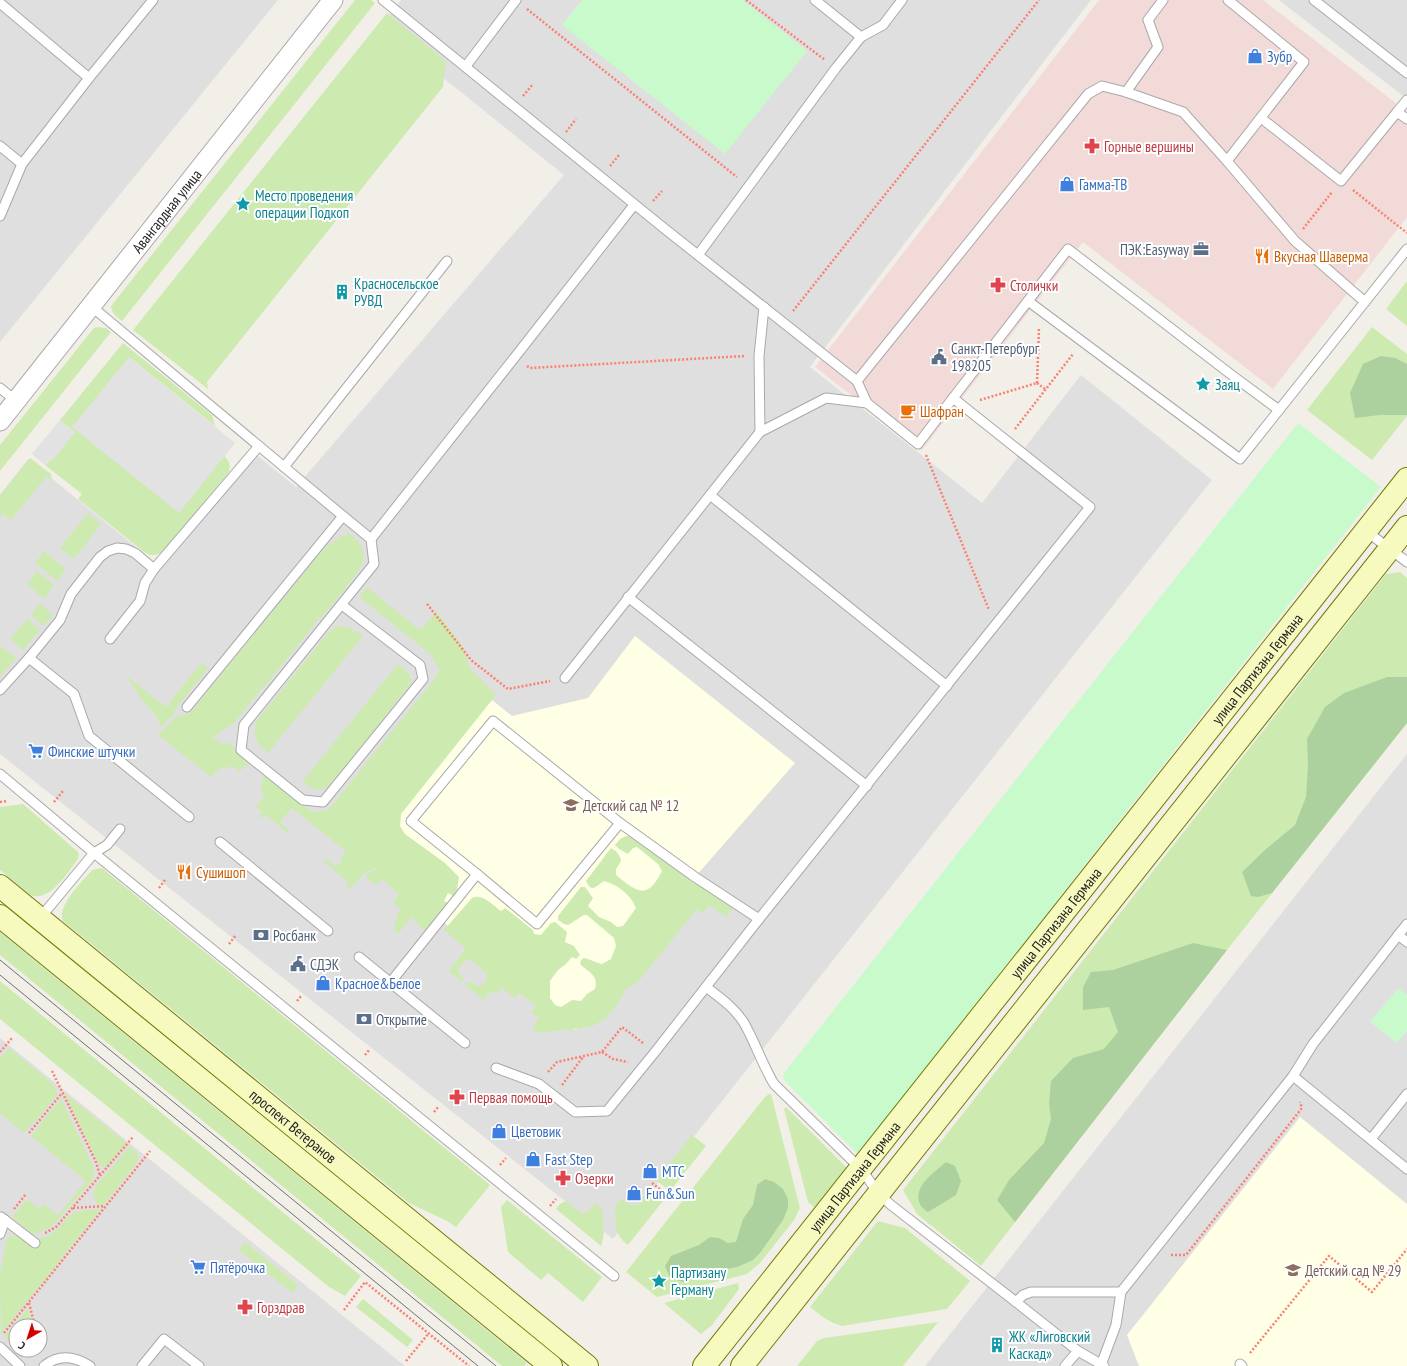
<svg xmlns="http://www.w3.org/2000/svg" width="1407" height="1366" font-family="'PT Sans Narrow',sans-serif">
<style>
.residential{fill:#e0dfdf;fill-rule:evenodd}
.commercial{fill:#f2dad9}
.education{fill:#ffffe5}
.grass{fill:#cdebb0}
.forest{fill:#add19e}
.park{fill:#c8facc}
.parking{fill:#e2e2e2}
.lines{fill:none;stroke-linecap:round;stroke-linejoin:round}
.lane-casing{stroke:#a9a9a9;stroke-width:11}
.street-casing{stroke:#a9a9a9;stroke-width:21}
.secondary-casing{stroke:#707d05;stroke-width:24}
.path{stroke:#fa8072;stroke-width:2.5;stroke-dasharray:2 2;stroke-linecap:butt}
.lane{stroke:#fff;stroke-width:9}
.street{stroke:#fff;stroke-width:19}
.secondary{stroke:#f7fabf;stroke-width:22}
.tram{stroke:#707070;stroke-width:1}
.labels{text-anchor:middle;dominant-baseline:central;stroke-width:4;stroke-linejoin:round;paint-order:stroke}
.shop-label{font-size:15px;fill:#366cbe;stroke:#fff;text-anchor:start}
.health-label{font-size:15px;fill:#be3a42;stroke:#fff;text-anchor:start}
.culture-label{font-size:15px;fill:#0d838f;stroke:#fff;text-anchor:start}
.street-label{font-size:15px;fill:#222;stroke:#fff}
.service-label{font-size:15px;fill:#4e5e75;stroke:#fff;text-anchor:start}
.food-label{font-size:15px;fill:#c56008;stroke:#fff;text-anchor:start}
.education-label{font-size:15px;fill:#785e54;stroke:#fff;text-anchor:start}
</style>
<rect width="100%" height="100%" fill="#f2efe9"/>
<g class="residential">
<path d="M0 0H278L0 342Z"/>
<path d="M401 0H1091L810 367 982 503 1081 375 1212 480 613 1239 0 754V495L28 459 158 565 249 449 296 487 564 175 380 27Z"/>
<path d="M1279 0H1407V99Z"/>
<path d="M1407 754V1366H925Z"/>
<path d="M0 1038 405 1366H0ZM16 1326H40V1350H16Z"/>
</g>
<path class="commercial" d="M1099 0H1263L1407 112V217L1273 389 1083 242 922 450 815 367Z"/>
<g class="education">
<path d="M635 636 795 763 695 877 576 1030 351 847 476 687 512 716 588 698Z"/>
<path d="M1300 1117 1407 1204V1366H1139L1127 1335Z"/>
</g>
<g class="grass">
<path d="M355 0H371L375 3 122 321C116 317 112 313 111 306Z"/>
<path d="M387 13 446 61 443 87 207 382 208 389 133 330Z"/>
<path d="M1407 281V326L1386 309Z"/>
<path d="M98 327 106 328 111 332 0 471V445L94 328Z"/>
<path d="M1372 327 1407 354V416L1372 460 1307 410Z"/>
<path d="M123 343 212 415 215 426 129 357 178 513 224 456C230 461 231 466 228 473L164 550C157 556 152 557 144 552L78 499 82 494 45 465 75 432 60 420Z"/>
<path d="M30 458 51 474 52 477 50 479 47 476 11 520 3 514 0 517V495Z"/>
<path d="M88 513 101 524 74 559 60 548Z"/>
<path d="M348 533C357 538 366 550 363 561 361 572 330 606 321 618L319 617 317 619 318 620 264 687 262 686 260 689 261 690 234 723 213 737 223 745 227 743H231L235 750 245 758 244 759 249 763 240 771 233 767 232 768 228 766 226 769 220 768 211 777 158 735 176 717 191 712 322 551 338 538Z"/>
<path d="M44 551 66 569 57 581 35 563Z"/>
<path d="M37 571 54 585 44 599 27 584Z"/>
<path d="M1400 572 1407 578V723L1227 950 981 1266 917 1214 903 1190 1386 574Z"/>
<path d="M367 587 417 628 422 629 436 611 464 648 469 667 496 695 401 814 400 826 405 834 445 863 459 877 457 890 453 896 448 893 444 901 450 904 435 922 425 931 411 917 399 933 393 929C396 925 395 920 398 916L397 915 401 909 393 903 399 894 382 879 376 885 365 878 370 872 376 870V868L366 872 347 891V881L324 862 326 859 336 867 341 861V858L346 851 292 808 280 822 289 830 288 833 267 816 258 818 262 811 256 807 265 795 260 790 263 778 265 775 312 812 325 811 330 808 433 681 440 670 430 654 362 599 360 596Z"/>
<path d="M40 603 53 615 43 626 31 615Z"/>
<path d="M27 619 40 630 23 650 11 639 14 634Z"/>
<path d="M341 626 350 628 363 636 268 753C257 744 252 737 256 722L327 634 334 628Z"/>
<path d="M0 646 16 658 0 676Z"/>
<path d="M201 663 208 668 174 711V714L161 727 156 715 143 701 125 675 166 707Z"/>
<path d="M398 664 409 674 412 682 333 782C321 794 314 790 302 782Z"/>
<path d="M23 804 78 852 79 854 78 859C67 873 50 903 30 895L0 870V807Z"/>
<path d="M626 836H633L689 879 693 884 702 885 733 905V908L726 917 709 905 702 913 697 909 638 982 626 989 618 1003 606 1018 591 1027 536 1033 533 1026 539 1018 531 1012 536 1006 519 993 515 998 502 988 497 993 489 992 484 1000 465 985 467 983 471 982 480 987 487 979 486 973 472 961 465 960 457 971 464 979 462 982 449 972 450 969 466 949 444 930 472 898C483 893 492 905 501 911L505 908 533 930 534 934 541 935 551 923 555 922 567 932 565 942 574 946 580 955 576 959 572 957 566 964 558 970 550 981V998L555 1005 561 1007 572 1000 581 1001 587 994 595 989C599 975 589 973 580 964L581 960 584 958C590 959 596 963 602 964L611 959 616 946 614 938 587 915H584L568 925 564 924 558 920V916L581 887H585L593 898 588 906 599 917 611 922 617 927 623 926 636 908C631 895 618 885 604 881 596 886 592 894 586 881L611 848C617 851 620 855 621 861L616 869V875C637 892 647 901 662 871L658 864 637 847 633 848 628 854 619 849 615 845 620 839Z"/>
<path d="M102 868 490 1185 456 1227 447 1221 409 1203 63 921C56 906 83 881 92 870Z"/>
<path d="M0 932 527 1363 524 1366H502L0 955Z"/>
<path d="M0 981 361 1276 345 1296 329 1287 0 1019Z"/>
<path d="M9 1048 52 1083 58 1094 34 1123 33 1122 24 1133 0 1113V1058Z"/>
<path d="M64 1093 127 1143 108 1165 104 1167 100 1166 99 1164Z"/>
<path d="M769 1094H771L800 1208 794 1220 760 1263 747 1274 657 1297 626 1272 765 1097Z"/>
<path d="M61 1099 94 1168 93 1180 53 1225 44 1231 33 1234 12 1217 26 1200 27 1202 28 1200 39 1209 44 1204 58 1215 86 1181 31 1136 39 1127 38 1126Z"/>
<path d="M786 1107 847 1168 815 1208 808 1202 784 1109Z"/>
<path d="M692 1135 706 1146 670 1191 656 1180Z"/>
<path d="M130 1146 137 1152 139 1159 136 1164 105 1204 98 1205C94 1199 92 1194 95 1187Z"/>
<path d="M648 1192H652L663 1201 628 1245C613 1234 616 1224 615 1207L622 1198 631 1205H638Z"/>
<path d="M507 1200 602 1277 583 1302 548 1273 541 1280 508 1252 501 1207Z"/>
<path d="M566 1201 581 1213 588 1212 595 1203 602 1209 604 1234 601 1246 556 1209 560 1204Z"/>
<path d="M101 1209 1 1334 0 1274 7 1239C14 1229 27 1243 34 1248L40 1240 38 1238C62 1235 61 1217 76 1212 83 1209 93 1210 101 1209Z"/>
<path d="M878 1221 905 1228 970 1281 947 1309 842 1326C828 1322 820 1315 810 1307Z"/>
<path d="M245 1242 298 1285 292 1293 239 1250Z"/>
<path d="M738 1283 739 1289 712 1325 701 1334 664 1303Z"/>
<path d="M363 1299 413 1340 407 1347 356 1307Z"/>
<path d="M28 1308 33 1326H16V1348L4 1337Z"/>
<path d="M938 1322 903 1366H797L817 1341 824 1338Z"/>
</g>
<g class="forest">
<path d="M1381 356 1395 358 1407 364V415H1380L1355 418 1350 393 1363 364Z"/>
<path d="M1387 677H1407V723L1272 893 1258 897 1251 896 1242 872 1266 849 1295 825 1306 797 1308 765 1307 739 1325 707 1344 693Z"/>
<path d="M1193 943 1227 950 1015 1222 997 1200 1009 1180 1044 1143 1051 1119 1049 1103 1051 1081 1073 1058 1104 1049 1118 1032 1109 1007 1083 1010V987L1091 972 1113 970Z"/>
<path d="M946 1162 955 1166 961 1181 956 1195 928 1212C926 1211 923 1208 921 1206 910 1188 935 1172 946 1162Z"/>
<path d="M765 1179 774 1182 783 1189 788 1199V1208L783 1220 760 1253 753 1260 737 1267 708 1273 683 1282 670 1278 665 1266 671 1256 699 1245 710 1237 719 1238 728 1243 736 1242 743 1219 753 1205 757 1185Z"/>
</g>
<g class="park">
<path d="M582 0H743L807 51 725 154 562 25Z"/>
<path d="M1298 423 1381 487 858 1154 785 1081 783 1077 784 1073Z"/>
<path d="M1398 988 1407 995V1031L1397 1043 1370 1022Z"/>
</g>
<g class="parking">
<path d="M129 357 235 443 179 513 72 427Z"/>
<path d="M60 420 75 432 52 461 48 460 45 465 32 454Z"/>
</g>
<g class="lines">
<defs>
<g id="lane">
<path d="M383 0 665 229 857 381 867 403 918 444 953 398"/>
<path d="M815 0 861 37"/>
<path d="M1314 0 1407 73"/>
<path d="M0 3 89 78"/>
<path d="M466 66 516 0"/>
<path d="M1126 92 1158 47 1148 20 1163 0"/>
<path d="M1407 100 1397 112 1407 119"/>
<path d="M1261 118 1341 181 1397 112"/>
<path d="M0 146 22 164"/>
<path d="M1227 161 1304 62 1228 0"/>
<path d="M0 216 22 164 89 78 153 0"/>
<path d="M698 255 836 68 861 37 883 25 902 0"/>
<path d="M1028 301 1240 459 1407 249"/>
<path d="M91 306 343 516"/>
<path d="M857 381 1088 94 1102 86 1126 92 1183 112 1227 161 1295 241 1365 302"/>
<path d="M0 388 16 401"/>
<path d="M760 432 759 356 764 307"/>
<path d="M284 467 447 261"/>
<path d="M710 495 947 686"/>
<path d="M1366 531 1407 562"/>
<path d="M371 539 515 357 634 205"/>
<path d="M628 597 867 786"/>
<path d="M110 639 140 601 145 583 154 569"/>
<path d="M29 658 74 694 89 736 189 817"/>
<path d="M565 678 760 432 826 398 867 403"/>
<path d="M0 690 29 658 60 620 71 594 100 557 108 551 117 548 126 549 135 553 154 569 259 446"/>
<path d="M187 707 343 516 371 539 374 564 244 725 241 750 303 800 323 802 423 679 420 665 342 605"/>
<path d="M0 774 94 853 614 1276"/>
<path d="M220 842 328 931"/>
<path d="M477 874 411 821 493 721 620 823 695 877 759 919"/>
<path d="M40 918 94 853 107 845 120 829"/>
<path d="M1398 935 1407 942"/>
<path d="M359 957 465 1043"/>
<path d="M390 983 477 874 537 924 620 823"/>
<path d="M706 987C719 997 735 1008 744 1023 755 1042 762 1064 774 1084L861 1169 879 1194 891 1205 1016 1302 1078 1351 1065 1366"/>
<path d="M496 1068 539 1084 575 1112 607 1111 655 1052 759 919 1090 507 953 398 1068 249 1233 376 1279 410"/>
<path d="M1293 1076 1407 1169"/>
<path d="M1371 1139 1407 1094"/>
<path d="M5 1220 35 1243"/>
<path d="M0 1234 5 1220 1 1217"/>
<path d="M1016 1302 1023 1295 1031 1292H1121"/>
<path d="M0 1347 20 1366"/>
<path d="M1078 1351 1104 1366"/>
<path d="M1240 1364 1242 1366"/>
<path d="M1101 1365 1116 1325 1121 1292 1293 1076 1313 1044 1407 924"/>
<path d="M44 1366C59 1354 74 1356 90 1366"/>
<path d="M142 1366 164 1339 199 1366"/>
</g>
<g id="street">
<path id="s1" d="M0 421 333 0"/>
</g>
<g id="secondary">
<path id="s2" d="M0 886 587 1366"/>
<path d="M0 916 551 1366"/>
<path id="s3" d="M704 1366 1407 479"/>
<path d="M742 1366 1407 527"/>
</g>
</defs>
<use href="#lane" class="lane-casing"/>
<use href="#street" class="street-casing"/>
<use href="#secondary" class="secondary-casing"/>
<g class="path">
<path d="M746 0 825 60"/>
<path d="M527 9 737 177"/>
<path d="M523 96 533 84"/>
<path d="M566 132 576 119"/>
<path d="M610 166 619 155"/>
<path d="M1353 190 1407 233"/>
<path d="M653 201 662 191"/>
<path d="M1303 229 1332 192"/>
<path d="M793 311 1039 0"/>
<path d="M527 366 530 368 745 356"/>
<path d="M1037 383 1039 328"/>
<path d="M1037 383 1045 389"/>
<path d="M980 400 1037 383"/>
<path d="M1015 429 1073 354"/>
<path d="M926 455 989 610"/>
<path d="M427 604 471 660 508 689 550 681"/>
<path d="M0 802 8 801"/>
<path d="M54 802 63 791"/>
<path d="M159 888 165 880"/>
<path d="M229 944 236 935"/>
<path d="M297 1001 302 995"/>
<path d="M0 1052 12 1038"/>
<path d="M602 1052 613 1059 628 1062"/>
<path d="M365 1055 370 1049"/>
<path d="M52 1071 96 1162 100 1176"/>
<path d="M548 1072 557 1062 602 1052 622 1027 643 1043"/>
<path d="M562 1085 583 1057"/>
<path d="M434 1112 439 1106"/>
<path d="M29 1133 62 1093"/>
<path d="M500 1165 506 1158"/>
<path d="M652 1183 674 1200"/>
<path d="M550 1206 556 1199"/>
<path d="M73 1208 105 1206"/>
<path d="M14 1209 26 1194"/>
<path d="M45 1233 56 1227 133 1137"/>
<path d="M1171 1255H1186L1302 1108 1300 1102"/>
<path d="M29 1303 35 1326"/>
<path d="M344 1310 365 1282 469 1366"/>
<path d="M4 1333 150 1151"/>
<path d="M40 1343 44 1349"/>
<path d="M1250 1353 1329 1256 1372 1292 1407 1249"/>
<path d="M406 1361 429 1333"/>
</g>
<use href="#lane" class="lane"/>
<use href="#street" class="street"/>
<use href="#secondary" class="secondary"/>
<g class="tram">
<path d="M0 960 496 1366"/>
<path d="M0 975 478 1366"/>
</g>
</g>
<defs>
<symbol id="shop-bare" viewBox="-9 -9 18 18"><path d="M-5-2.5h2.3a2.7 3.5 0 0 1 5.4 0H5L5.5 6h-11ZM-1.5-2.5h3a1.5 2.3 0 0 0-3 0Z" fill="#3f7fe0" stroke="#fff" stroke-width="2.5" paint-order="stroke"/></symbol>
<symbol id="pharmacy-bare" viewBox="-9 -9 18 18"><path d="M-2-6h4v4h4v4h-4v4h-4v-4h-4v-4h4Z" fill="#e0444e" stroke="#fff" stroke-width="2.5" paint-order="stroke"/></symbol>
<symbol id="sight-bare" viewBox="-9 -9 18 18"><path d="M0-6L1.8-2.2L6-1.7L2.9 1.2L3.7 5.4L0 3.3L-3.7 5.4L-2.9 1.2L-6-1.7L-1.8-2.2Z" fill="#0f9aa8" stroke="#fff" stroke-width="2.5" paint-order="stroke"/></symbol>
<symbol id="office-bare" viewBox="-9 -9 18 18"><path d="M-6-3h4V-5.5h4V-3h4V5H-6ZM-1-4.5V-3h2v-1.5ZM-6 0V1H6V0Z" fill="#5c6f8a" stroke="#fff" stroke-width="2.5" paint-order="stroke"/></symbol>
<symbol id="restaurant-bare" viewBox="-9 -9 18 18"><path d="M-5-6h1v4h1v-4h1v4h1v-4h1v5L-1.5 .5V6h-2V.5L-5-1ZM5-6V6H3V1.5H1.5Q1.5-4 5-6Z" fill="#e8710a" stroke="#fff" stroke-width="2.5" paint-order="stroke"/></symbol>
<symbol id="building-bare" viewBox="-9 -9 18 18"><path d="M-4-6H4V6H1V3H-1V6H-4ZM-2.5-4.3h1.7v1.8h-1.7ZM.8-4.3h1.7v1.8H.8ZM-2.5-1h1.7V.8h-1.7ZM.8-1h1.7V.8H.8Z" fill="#0f9aa8" stroke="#fff" stroke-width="2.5" paint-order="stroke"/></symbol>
<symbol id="civic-bare" viewBox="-9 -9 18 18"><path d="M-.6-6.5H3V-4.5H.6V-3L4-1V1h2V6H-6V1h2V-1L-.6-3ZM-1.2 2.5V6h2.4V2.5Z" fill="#5c6f8a" stroke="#fff" stroke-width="2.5" paint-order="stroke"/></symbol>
<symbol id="cafe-bare" viewBox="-9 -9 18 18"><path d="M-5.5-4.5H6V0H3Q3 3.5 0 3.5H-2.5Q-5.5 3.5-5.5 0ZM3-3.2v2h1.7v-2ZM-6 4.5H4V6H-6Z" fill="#e8710a" stroke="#fff" stroke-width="2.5" paint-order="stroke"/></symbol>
<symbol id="supermarket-bare" viewBox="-9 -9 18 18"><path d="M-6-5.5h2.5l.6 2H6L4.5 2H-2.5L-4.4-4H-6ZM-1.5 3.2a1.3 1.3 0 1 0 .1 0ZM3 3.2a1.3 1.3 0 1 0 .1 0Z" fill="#3f7fe0" stroke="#fff" stroke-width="2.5" paint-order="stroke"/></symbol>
<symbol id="school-bare" viewBox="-9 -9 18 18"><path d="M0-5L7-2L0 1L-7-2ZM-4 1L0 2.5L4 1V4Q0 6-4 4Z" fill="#8d6e63" stroke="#fff" stroke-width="2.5" paint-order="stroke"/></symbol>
<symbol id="bank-bare" viewBox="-9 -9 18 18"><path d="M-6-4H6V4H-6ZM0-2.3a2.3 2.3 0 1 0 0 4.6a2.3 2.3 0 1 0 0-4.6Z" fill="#5c6f8a" stroke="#fff" stroke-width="2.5" paint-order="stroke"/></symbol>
</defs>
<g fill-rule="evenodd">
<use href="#shop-bare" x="1244" y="45" width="22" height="22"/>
<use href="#pharmacy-bare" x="1081" y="135" width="22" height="22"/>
<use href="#shop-bare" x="1056" y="173" width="22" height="22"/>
<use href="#sight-bare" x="232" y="193" width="22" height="22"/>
<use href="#office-bare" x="1190" y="238" width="22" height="22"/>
<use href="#restaurant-bare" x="1251" y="245" width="22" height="22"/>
<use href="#pharmacy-bare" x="987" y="274" width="22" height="22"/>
<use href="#building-bare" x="331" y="281" width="22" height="22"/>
<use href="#civic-bare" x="928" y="346" width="22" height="22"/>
<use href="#sight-bare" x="1192" y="373" width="22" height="22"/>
<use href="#cafe-bare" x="897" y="400" width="22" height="22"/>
<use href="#supermarket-bare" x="25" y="740" width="22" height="22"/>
<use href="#school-bare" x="560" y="794" width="22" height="22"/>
<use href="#restaurant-bare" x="173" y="861" width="22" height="22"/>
<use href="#bank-bare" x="250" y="924" width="22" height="22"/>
<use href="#civic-bare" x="287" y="953" width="22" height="22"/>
<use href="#shop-bare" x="312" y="972" width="22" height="22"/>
<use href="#bank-bare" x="353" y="1008" width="22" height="22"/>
<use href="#pharmacy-bare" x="446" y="1086" width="22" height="22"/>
<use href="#shop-bare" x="488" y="1120" width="22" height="22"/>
<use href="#shop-bare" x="522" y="1148" width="22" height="22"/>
<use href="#shop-bare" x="639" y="1160" width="22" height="22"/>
<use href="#pharmacy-bare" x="552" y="1167" width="22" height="22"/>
<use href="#shop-bare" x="623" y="1182" width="22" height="22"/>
<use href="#supermarket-bare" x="187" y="1256" width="22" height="22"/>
<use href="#school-bare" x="1282" y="1259" width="22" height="22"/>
<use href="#sight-bare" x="648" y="1270" width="22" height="22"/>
<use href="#pharmacy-bare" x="234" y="1296" width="22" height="22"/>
<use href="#building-bare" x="986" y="1334" width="22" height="22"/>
</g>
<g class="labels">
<g class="shop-label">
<text x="1267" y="56">Зубр</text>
<text x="1079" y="184">Гамма-ТВ</text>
<text x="48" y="751">Финские штучки</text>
<text x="335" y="983">Красное&amp;Белое</text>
<text x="511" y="1131">Цветовик</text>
<text x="545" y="1159">Fast Step</text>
<text x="662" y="1171">МТС</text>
<text x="646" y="1193">Fun&amp;Sun</text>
<text x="210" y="1267">Пятёрочка</text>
</g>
<g class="health-label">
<text x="1104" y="146">Горные вершины</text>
<text x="1010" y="285">Столички</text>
<text x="469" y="1097">Первая помощь</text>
<text x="575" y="1178">Озерки</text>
<text x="257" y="1307">Горздрав</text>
</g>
<g class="culture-label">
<text x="255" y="195">Место проведения<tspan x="255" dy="17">операции Подкоп</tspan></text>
<text x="354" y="283">Красносельское<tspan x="354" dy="17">РУВД</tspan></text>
<text x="1215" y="384">Заяц</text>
<text x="671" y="1272">Партизану<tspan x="671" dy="17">Герману</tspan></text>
<text x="1009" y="1336">ЖК «Лиговский<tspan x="1009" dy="17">Каскад»</tspan></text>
</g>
<g class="street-label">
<text stroke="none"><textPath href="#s1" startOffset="268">Авангардная улица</textPath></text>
<text stroke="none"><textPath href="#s3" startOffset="890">улица Партизана Германа</textPath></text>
<text stroke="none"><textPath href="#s3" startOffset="566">улица Партизана Германа</textPath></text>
<text stroke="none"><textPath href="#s2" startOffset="379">проспект Ветеранов</textPath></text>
<text stroke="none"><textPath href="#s3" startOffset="242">улица Партизана Германа</textPath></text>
</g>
<g class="service-label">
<text x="1189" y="249" text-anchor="end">ПЭК:Easyway</text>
<text x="951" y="348">Санкт-Петербург<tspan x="951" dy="17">198205</tspan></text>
<text x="273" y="935">Росбанк</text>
<text x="310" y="964">СДЭК</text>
<text x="376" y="1019">Открытие</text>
</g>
<g class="food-label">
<text x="1274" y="256">Вкусная Шаверма</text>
<text x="920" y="411">Шафран</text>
<text x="196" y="872">Сушишоп</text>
</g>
<g class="education-label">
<text x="583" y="805">Детский сад № 12</text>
<text x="1305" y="1270">Детский сад № 29</text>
</g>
</g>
<g transform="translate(28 1338) rotate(219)"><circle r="19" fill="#ffffff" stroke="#a7a7a7"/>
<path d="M0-3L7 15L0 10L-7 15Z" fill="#d40000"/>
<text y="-6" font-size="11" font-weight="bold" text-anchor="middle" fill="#222222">С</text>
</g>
</svg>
